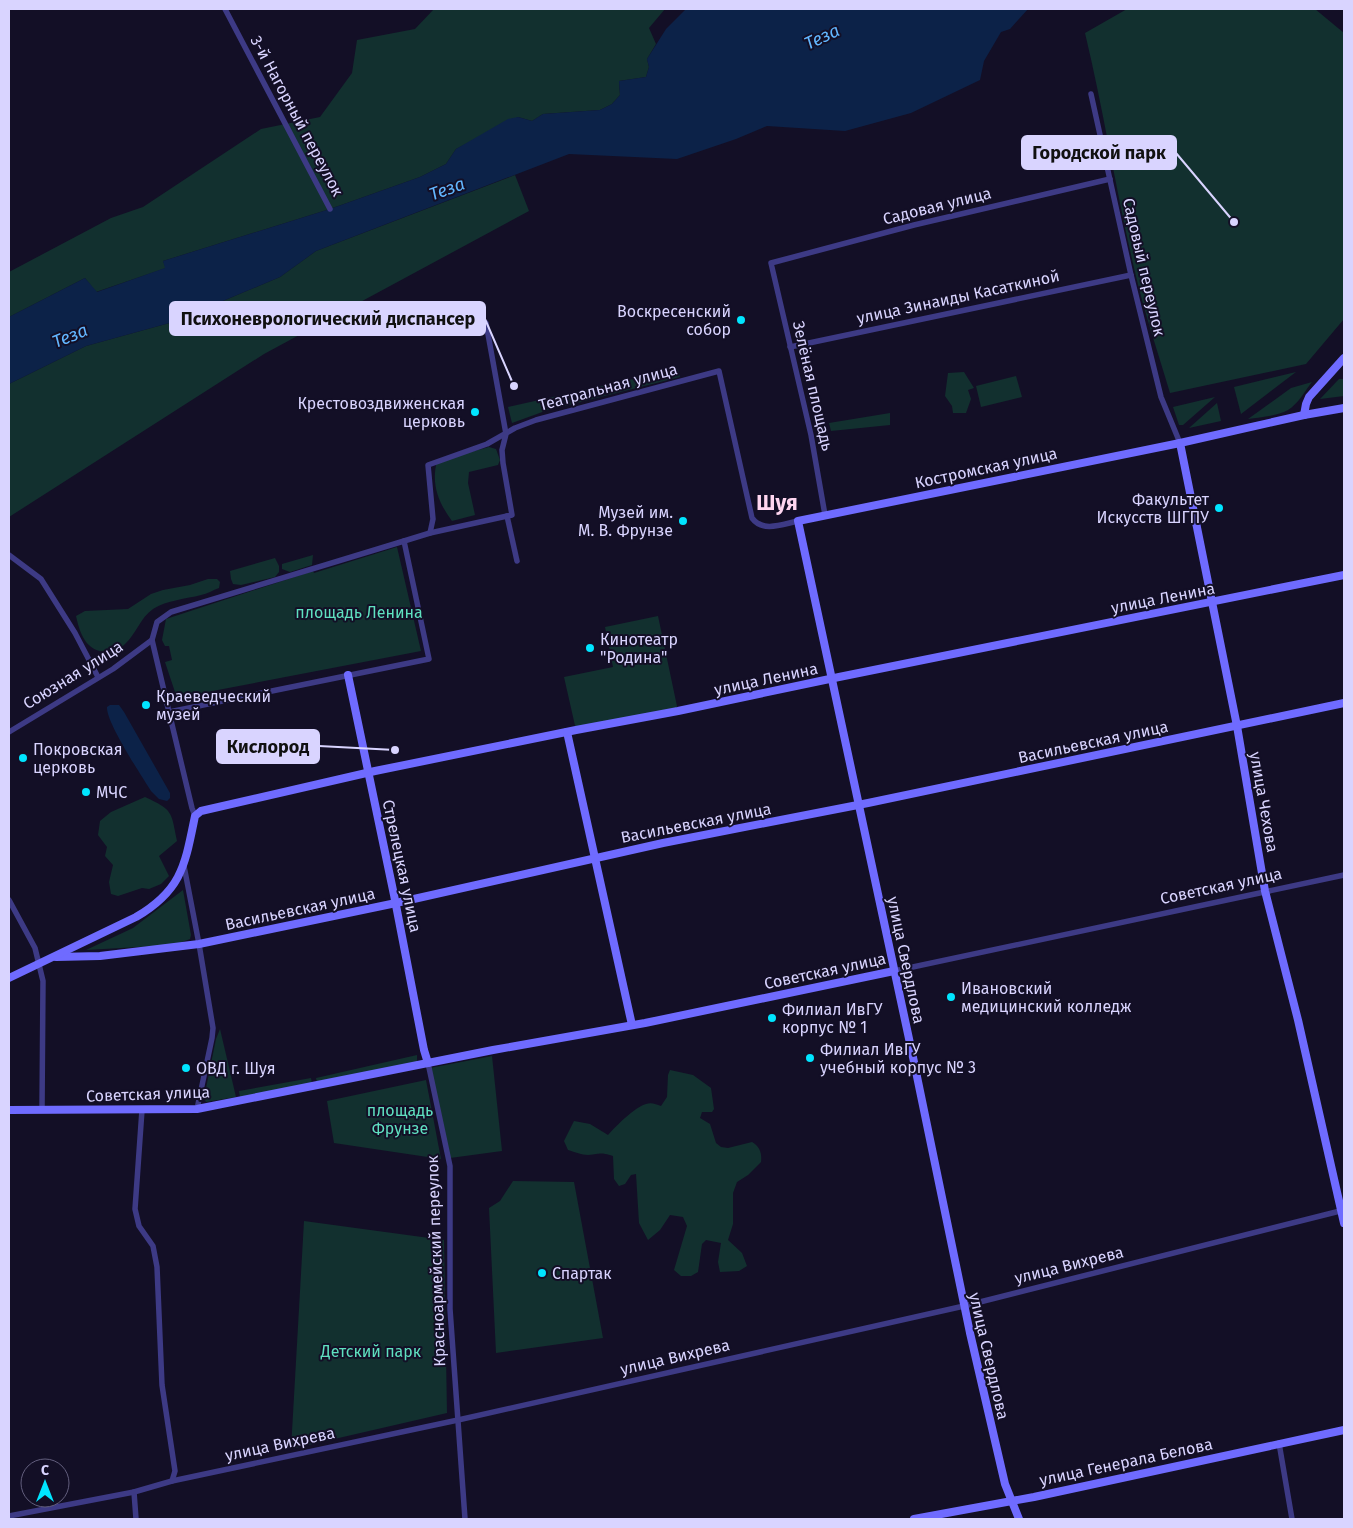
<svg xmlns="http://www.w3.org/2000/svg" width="1353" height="1528" font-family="'Fira Sans',sans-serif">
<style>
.green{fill:#12302f}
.water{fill:#0c2248}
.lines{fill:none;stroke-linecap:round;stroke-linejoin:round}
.street{stroke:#3d3a85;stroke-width:5.5}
.secondary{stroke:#6f6bff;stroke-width:8}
.poi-dot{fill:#00e5ff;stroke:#130f26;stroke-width:2}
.labels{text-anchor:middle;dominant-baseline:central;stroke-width:4;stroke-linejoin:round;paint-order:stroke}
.street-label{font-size:16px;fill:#d9d4ff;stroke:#130f26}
.poi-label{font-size:16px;fill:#d9d4ff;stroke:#130f26;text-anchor:start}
.park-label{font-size:16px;fill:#5fe0c0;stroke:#130f26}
.water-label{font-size:18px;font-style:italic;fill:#62b6ff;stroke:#130f26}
.district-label{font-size:21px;font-weight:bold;fill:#ffd6f0;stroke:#130f26}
.leader{fill:none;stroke:#d9d4ff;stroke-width:2}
.callout-dot{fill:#d9d4ff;stroke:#130f26;stroke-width:2}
.callout{fill:#d9d4ff;stroke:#d9d4ff;stroke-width:2}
.callout-label{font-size:18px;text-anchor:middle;font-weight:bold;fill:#111}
</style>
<rect width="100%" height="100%" fill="#130f26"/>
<g class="green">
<path d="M434 9H665L649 28 656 44 647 59 649 67 646 77 619 81 620 95 612 104 600 110 543 114 532 121 518 117 456 149 446 164 420 177 330 209 163 261 166 268 96 292 85 278 9 317V272L111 218 143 207 261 129 320 117 352 73 357 40 415 29Z"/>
<path d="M1127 9H1315L1344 33V319L1306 364 1170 393C1158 352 1144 312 1135 272 1116 192 1104 112 1085 33Z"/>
<path d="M515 175 529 211 264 354 9 517V384L86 346 173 322 280 277 316 251Z"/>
<path d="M678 369 680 377 565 406 562 395Z"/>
<path d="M964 372 974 388 968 390 971 399 966 413H953L952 406 945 396 948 373Z"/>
<path d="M1296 372 1241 414 1234 387Z"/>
<path d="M1016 376 1022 397 981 407 976 386Z"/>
<path d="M1339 379H1344V396L1320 399Z"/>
<path d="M1312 382C1305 391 1298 404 1288 410 1277 416 1261 417 1248 419L1291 388Z"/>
<path d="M557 396 559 406 512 423 508 407Z"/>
<path d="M1215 397 1183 425H1179L1173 407Z"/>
<path d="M1217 403 1221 421 1189 428Z"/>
<path d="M890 413V425L831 431 829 423Z"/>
<path d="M489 447 496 449 500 460 498 465 469 472 468 483 475 515 452 521C438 502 431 484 437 461Z"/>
<path d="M397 547 421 651 181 697 180 694 176 695 165 662 172 660 169 646H165L162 640 166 619 313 571 314 573Z"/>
<path d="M313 555 312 565 290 572 282 569V564Z"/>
<path d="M275 558 279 566V572L275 577 241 585 233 584 231 579 230 571Z"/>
<path d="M208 579H217L220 582 219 588C213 590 207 594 201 595 186 599 167 600 153 609 140 618 136 634 125 644 120 649 115 652 108 652 86 652 80 634 76 616L85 611 128 609 151 594 163 590 190 585Z"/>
<path d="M658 616 678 711 576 730 564 677 613 667 605 627Z"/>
<path d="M145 797C173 810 171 811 177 841L159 856 169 876 161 884 149 889 142 888 118 896 111 894 109 882 113 865 105 856 107 847 98 835 100 821 111 812Z"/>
<path d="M183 890 191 935 190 939 174 945 86 950 133 928Z"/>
<path d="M220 1029 236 1097 206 1102 204 1098 216 1039Z"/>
<path d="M417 1055V1062L317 1083 316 1078Z"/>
<path d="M492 1056 502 1151 450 1158 430 1068Z"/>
<path d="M670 1070 693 1075 711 1088 714 1109 712 1112H702L700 1118 710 1124 716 1143 721 1147 728 1148 752 1142C760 1147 762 1153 761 1162L748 1175 737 1182 733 1193V1224L728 1240 742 1253 747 1266 739 1271 720 1272 718 1262 721 1243 706 1240 702 1244 698 1272 691 1276H681L674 1270 687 1226 683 1217 670 1215 660 1230 648 1240 639 1223 636 1174 631 1175 625 1184 619 1186 614 1179 613 1156C599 1152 601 1154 588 1155 582 1155 575 1152 568 1150L564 1141 574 1121 590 1124 608 1135C616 1126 635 1107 646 1104 651 1102 656 1104 661 1106L667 1097 668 1075Z"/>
<path d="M311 1078 312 1083 240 1097 239 1091Z"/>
<path d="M426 1080 441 1159 334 1143 327 1101Z"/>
<path d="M513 1181 574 1182 603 1338 496 1353 489 1208 500 1201Z"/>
<path d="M304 1221 444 1240 447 1413 291 1449Z"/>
</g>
<g class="water">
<path d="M686 9H1028L1010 29 1001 32 984 61 980 80 911 113 845 131 767 126 736 139 677 159 569 154 316 251 280 277 173 322 86 346 9 384V317L85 278 97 292 165 268 163 261 330 209 420 177 446 164 456 149 508 119 518 117 532 121 543 114 600 110 612 104 620 95 619 81 646 77 649 67 647 59 666 29Z"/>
<path d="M110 705H119L124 712 170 793V798L167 801 159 799 151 791C141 775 106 722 107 707Z"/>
</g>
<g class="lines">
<g class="street">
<path d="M225 9 330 209"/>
<path d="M1091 94 1131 275 1161 397 1180 443"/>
<path d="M790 347 1131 275"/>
<path d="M825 515 811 435 771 263 914 225 1110 179"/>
<path d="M507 516 517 561"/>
<path d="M430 533 433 519 428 465 487 444 515 428 536 420 719 371 752 518C763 533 783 524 798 521"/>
<path d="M404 541 429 659 169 712 152 640 157 622 171 612Z"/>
<path d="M404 541 430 533 512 515 503 463 502 450 506 434 486 323"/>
<path d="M9 555 41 579 75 633 98 677"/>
<path d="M169 712 192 808 195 816"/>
<path d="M9 732 113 669 152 640"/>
<path d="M184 866 199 944 213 1028 212 1038 197 1109"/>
<path d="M9 900 35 948 43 981 42 1110"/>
<path d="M894 971 1344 875"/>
<path d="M428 1063 450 1166V1309L465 1519"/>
<path d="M142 1110 135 1209 139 1226 153 1246 157 1267 162 1385 175 1471 172 1481"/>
<path d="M1279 1443 1292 1519"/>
<path d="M134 1492 136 1519"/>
<path d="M9 1516 134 1492 172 1481 458 1420 964 1306 1344 1210"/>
</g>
<g class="secondary">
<path d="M1304 415 1306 404 1309 397 1344 358"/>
<path d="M1180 443 1237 726 1265 891 1298 1020 1344 1223"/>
<path d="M348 675 394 895 424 1050 428 1063"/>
<path d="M567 732 632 1025"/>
<path d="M56 957 100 956 199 944 396 903 663 843 868 803 1344 703"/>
<path d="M9 978 136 917C182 890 185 865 195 816L201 811 375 771 576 730 678 711 839 677 1344 575"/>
<path d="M9 1110 197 1109 493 1050 645 1023 894 971"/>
<path d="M914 1519 1034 1497 1344 1430"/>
<path d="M1019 1519 1005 1484 970 1333 914 1062 798 521 1180 443 1304 415 1344 408"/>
</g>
</g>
<g class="poi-dot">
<circle cx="741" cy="320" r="5"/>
<circle cx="475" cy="412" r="5"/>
<circle cx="1219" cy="508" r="5"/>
<circle cx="683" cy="521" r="5"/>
<circle cx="590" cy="648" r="5"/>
<circle cx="146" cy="705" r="5"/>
<circle cx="23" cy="758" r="5"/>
<circle cx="86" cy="792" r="5"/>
<circle cx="951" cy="997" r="5"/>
<circle cx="772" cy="1018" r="5"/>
<circle cx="810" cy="1058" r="5"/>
<circle cx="186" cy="1068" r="5"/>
<circle cx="542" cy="1273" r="5"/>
</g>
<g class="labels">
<g class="street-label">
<text transform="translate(297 116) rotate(62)">3-й Нагорный переулок</text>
<text transform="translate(937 206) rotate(-14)">Садовая улица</text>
<text transform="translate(1144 267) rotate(77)">Садовый переулок</text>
<text transform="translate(958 297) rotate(-12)">улица Зинаиды Касаткиной</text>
<text transform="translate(813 386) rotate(77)">Зелёная площадь</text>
<text transform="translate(608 387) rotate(-15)">Театральная улица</text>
<text transform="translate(986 468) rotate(-12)">Костромская улица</text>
<text transform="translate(1163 598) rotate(-11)">улица Ленина</text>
<text transform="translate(73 675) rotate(-32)">Союзная улица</text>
<text transform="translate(766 679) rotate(-12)">улица Ленина</text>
<text transform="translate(1093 742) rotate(-12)">Васильевская улица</text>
<text transform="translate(1264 802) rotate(80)">улица Чехова</text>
<text transform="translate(696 823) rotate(-11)">Васильевская улица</text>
<text transform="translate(402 866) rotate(78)">Стрелецкая улица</text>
<text transform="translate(1221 886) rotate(-12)">Советская улица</text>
<text transform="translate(300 909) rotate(-12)">Васильевская улица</text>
<text transform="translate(906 960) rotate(78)">улица Свердлова</text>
<text transform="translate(825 971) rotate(-12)">Советская улица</text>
<text transform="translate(148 1094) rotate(-2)">Советская улица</text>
<text transform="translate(436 1261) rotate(-92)">Красноармейский переулок</text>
<text transform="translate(1069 1265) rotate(-14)">улица Вихрева</text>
<text transform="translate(989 1356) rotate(77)">улица Свердлова</text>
<text transform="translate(675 1357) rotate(-13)">улица Вихрева</text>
<text transform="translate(280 1444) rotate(-12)">улица Вихрева</text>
<text transform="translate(1126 1462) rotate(-12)">улица Генерала Белова</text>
</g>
<g class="poi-label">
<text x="731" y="311" text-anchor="end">Воскресенский<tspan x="731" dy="18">собор</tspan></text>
<text x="465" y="403" text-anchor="end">Крестовоздвиженская<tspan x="465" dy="18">церковь</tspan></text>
<text x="1209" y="499" text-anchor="end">Факультет<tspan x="1209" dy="18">Искусств ШГПУ</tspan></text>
<text x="673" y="512" text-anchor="end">Музей им.<tspan x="673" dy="18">М. В. Фрунзе</tspan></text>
<text x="600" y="639">Кинотеатр<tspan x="600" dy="18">"Родина"</tspan></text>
<text x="156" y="696">Краеведческий<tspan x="156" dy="18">музей</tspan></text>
<text x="33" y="749">Покровская<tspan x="33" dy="18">церковь</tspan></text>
<text x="96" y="792">МЧС</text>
<text x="961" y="988">Ивановский<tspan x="961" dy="18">медицинский колледж</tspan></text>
<text x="782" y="1009">Филиал ИвГУ<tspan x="782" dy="18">корпус № 1</tspan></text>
<text x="820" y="1049">Филиал ИвГУ<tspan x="820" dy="18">учебный корпус № 3</tspan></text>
<text x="196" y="1068">ОВД г. Шуя</text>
<text x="552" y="1273">Спартак</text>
</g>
<g class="park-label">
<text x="359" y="612">площадь Ленина</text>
<text x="400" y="1110">площадь<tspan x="400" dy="18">Фрунзе</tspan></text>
<text x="371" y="1351">Детский парк</text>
</g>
<g class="water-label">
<text transform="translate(822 37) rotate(-25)">Теза</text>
<text transform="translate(447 189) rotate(-20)">Теза</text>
<text transform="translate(70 336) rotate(-22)">Теза</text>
</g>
<g class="district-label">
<text x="777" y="503">Шуя</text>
</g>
</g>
<path class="leader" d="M1234 222L1176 153M514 386L485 319M395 750L319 746"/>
<g class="callout-dot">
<circle cx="1234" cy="222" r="5"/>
<circle cx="514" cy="386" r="5"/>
<circle cx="395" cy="750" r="5"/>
</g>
<g class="callout">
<rect x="1022" y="136" width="154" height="33" rx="5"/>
<rect x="170" y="302" width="315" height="33" rx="5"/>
<rect x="217" y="730" width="102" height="33" rx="5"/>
</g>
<g class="callout-label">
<text x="1099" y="159">Городской парк</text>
<text x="328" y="325">Психоневрологический диспансер</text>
<text x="268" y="753">Кислород</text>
</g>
<rect width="1353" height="1528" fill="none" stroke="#d9d4ff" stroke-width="20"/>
<g transform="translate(45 1483)"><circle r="24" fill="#130f26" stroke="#625e7d"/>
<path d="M0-4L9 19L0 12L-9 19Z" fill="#00e5ff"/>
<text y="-8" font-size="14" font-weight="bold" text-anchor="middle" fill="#d9d4ff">С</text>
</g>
</svg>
